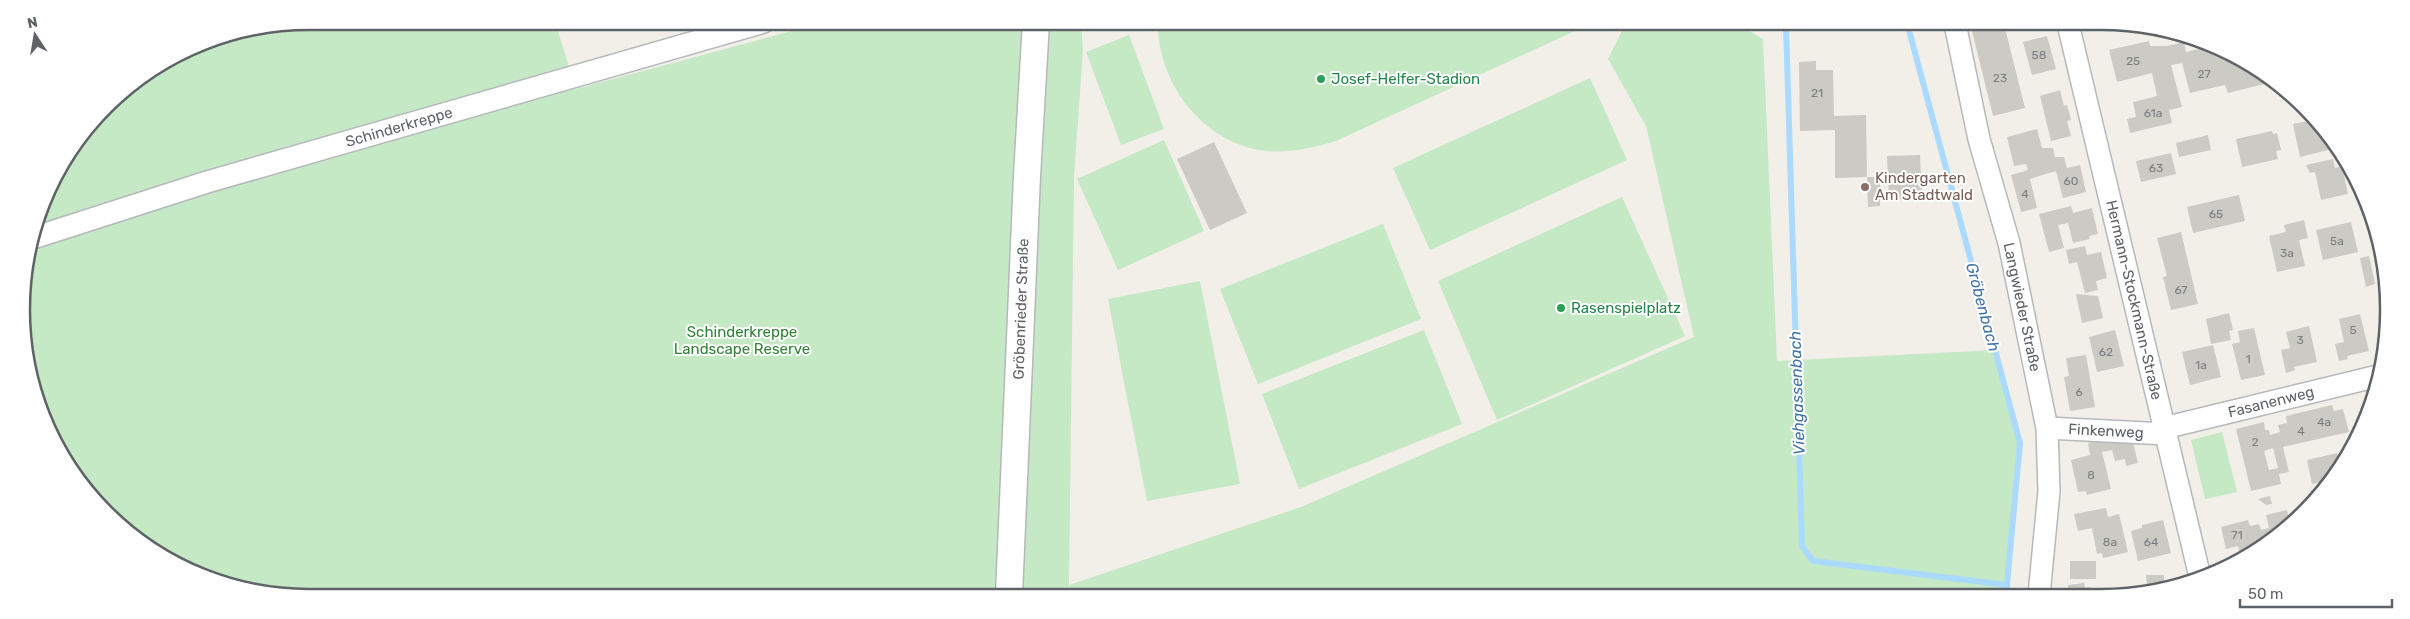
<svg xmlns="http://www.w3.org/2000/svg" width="2410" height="619" font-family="Rubik,sans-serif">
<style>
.green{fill:#c5e8c5}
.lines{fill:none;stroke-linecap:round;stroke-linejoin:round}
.stream{stroke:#aadaff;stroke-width:6}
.building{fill:#cccac5;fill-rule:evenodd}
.minor-casing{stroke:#b5b8bc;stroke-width:24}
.tertiary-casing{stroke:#b5b8bc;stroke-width:29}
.minor{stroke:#fff;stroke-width:21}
.tertiary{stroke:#fff;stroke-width:26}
.leisure-dot{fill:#2e9e5b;stroke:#fff;stroke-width:2}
.education-dot{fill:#8d6e63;stroke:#fff;stroke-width:2}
.labels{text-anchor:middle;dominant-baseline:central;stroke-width:4;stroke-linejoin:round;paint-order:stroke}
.number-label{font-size:12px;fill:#7a7d7f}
.leisure-label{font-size:15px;fill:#27864d;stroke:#fff;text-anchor:start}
.street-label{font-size:15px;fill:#5f6368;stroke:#fff}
.education-label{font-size:15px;fill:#785e54;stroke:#fff;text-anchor:start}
.park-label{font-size:15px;fill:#348238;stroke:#fff}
.water-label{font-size:16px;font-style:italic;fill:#4174aa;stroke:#fff}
.rim{fill:none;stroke:#5f6368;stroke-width:2.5}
</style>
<rect width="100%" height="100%" fill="#f1efe8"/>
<g class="green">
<path d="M310 21 555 22 576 89 825 22H1081L1083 50 1074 177 1069 585 1301 507 1694 337 1646 126 1608 59 1626 23H1736L1763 39 1777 361 1996 350 2020 443 2006 595H272L166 559 81 485 36 402 22 290 51 182 119 93 199 43Z"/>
<path d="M1158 22 1588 23 1577 30 1336 141C1309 149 1282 155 1254 149 1197 136 1157 79 1158 22Z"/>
<path d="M1129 35 1164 129 1121 145 1086 52Z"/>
<path d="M1590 78 1627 160 1430 250 1393 168Z"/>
<path d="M1164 140 1204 231 1118 270 1077 179Z"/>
<path d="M1622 197 1685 336 1497 420 1438 281Z"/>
<path d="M1383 224 1421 319 1258 384 1220 289Z"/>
<path d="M1200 281 1240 484 1147 501 1108 299Z"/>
<path d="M1424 330 1462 424 1299 489 1262 394Z"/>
<path d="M2222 432 2237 492 2205 499 2191 440Z"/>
</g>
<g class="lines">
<g class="stream">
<path d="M1907 23 2020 443 2006 595"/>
<path d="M1786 26 1802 546 1813 561 2007 585"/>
</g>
</g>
<g class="building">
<path d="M1986 24H2004L2025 108 1993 116 1971 27Z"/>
<path d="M2047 36 2056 69 2032 75 2023 42Z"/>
<path d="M2149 41 2150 46H2167L2184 42 2186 52 2207 47 2217 50 2218 57 2228 54 2245 60 2265 78H2263L2264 84 2228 93 2225 85 2190 93 2182 63 2171 65 2182 107 2169 110 2172 123 2130 133 2127 119 2136 117 2133 102 2157 96 2152 73 2117 82 2109 50Z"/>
<path d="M1816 61V70H1833L1834 116 1866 115 1867 177 1835 178V130L1800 131 1799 62Z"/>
<path d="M2060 90 2064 106 2067 105 2069 112 2071 120 2067 121 2071 136 2051 141 2040 96Z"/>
<path d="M2313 120 2329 134 2336 148 2300 157 2293 124Z"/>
<path d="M2037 129 2042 148H2053L2055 157H2064L2067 168 2080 165 2086 192 2063 198 2056 171 2049 173 2030 179 2037 208 2021 212 2011 175 2028 170 2026 164 2014 166 2007 137Z"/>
<path d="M2272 131 2273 134 2277 133 2281 150 2276 151 2278 159 2242 167 2236 139Z"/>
<path d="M2208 135 2211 150 2179 157 2176 143Z"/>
<path d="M1214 142 1247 213 1210 230 1177 159Z"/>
<path d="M2171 153 2176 174 2141 182 2136 161Z"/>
<path d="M1920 155 1922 198 1889 200 1887 156Z"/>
<path d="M2333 159 2335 168 2342 166 2348 194 2321 200 2315 172 2310 173 2306 165Z"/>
<path d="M1867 177H1880V206L1868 207Z"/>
<path d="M2239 195 2245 221 2193 233 2187 207Z"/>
<path d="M2071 206 2073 213 2092 208 2098 234 2089 236 2090 239 2073 243 2068 223 2058 225 2064 248 2049 252 2039 214Z"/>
<path d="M2304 220 2308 238 2299 240 2305 266 2277 272 2269 236 2286 232 2284 225Z"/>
<path d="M2351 222 2358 252 2323 260 2316 230Z"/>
<path d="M2181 232 2198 304 2171 310 2163 277 2167 276 2157 238Z"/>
<path d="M2085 246 2087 255 2101 252 2107 278 2096 281 2098 290 2085 293 2077 262 2069 264 2066 250Z"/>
<path d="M2369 256 2375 284 2366 287 2360 258Z"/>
<path d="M2076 294 2098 296 2103 318 2082 323Z"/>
<path d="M2229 313 2233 330 2229 331 2231 340 2211 344 2206 319Z"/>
<path d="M2360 314 2369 351 2347 356 2348 359 2339 361 2335 344 2344 342 2339 319Z"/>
<path d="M2309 326 2317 362 2294 367 2295 370 2286 373 2281 350 2290 348 2286 332Z"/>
<path d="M2254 328 2265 375 2241 380 2232 344 2240 342 2238 331Z"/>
<path d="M2115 330 2124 366 2097 372 2089 337Z"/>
<path d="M2213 345 2221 377 2190 385 2182 352Z"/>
<path d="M2086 355 2095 407 2070 411 2064 377 2069 376 2066 358Z"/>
<path d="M2332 405 2334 411 2343 409 2349 432 2283 447 2289 472 2279 474 2281 484 2251 491 2236 429 2264 422 2265 430H2269L2270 435 2280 432 2278 425 2287 423 2286 416ZM2273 448 2278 468 2269 470 2264 451Z"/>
<path d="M2132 438 2138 463 2126 466 2125 459 2115 461 2112 450 2102 452 2111 489 2087 495 2086 491 2078 492 2071 460 2090 455 2088 443 2110 439Z"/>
<path d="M2337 453 2338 459 2344 457 2328 481 2312 484 2307 460Z"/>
<path d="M2270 496 2272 504 2266 505 2258 499Z"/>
<path d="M2106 508 2108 517 2119 514 2128 552 2103 558 2102 553 2097 554 2092 528 2078 531 2074 514Z"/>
<path d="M2287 510 2289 519 2299 517 2252 551 2240 554 2238 546 2226 549 2221 527 2248 520 2250 526 2259 524 2261 530 2269 528 2266 515Z"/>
<path d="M2163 520 2171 553 2138 561 2131 531 2142 528V525Z"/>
<rect x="2070" y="561" width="26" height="18"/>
<path d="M2146 575H2164V585L2160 584 2161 588 2148 592Z"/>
<path d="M2084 583 2085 588 2090 587 2092 595H2062L2061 591 2068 590V585Z"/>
</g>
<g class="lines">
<defs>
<g id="minor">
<path d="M1955 24 1979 139 2009 243 2047 428 2049 491 2039 595"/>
<path d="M2068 24 2200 577"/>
<path d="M36 237 207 182 764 22"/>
<path d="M2047 428 2166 434"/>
<path d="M2164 428 2378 376"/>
</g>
<path id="tertiary" d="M1009 595 1027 176 1036 22"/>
</defs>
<use href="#minor" class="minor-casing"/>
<use href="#tertiary" class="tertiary-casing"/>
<use href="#minor" class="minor"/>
<use href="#tertiary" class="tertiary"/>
</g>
<g class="leisure-dot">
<circle cx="1321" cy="79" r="5"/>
<circle cx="1561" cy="308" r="5"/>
</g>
<circle class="education-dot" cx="1865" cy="187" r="5"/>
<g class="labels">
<g class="number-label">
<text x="2039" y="55">58</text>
<text x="2133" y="61">25</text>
<text x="2204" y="74">27</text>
<text x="2000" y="78">23</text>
<text x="1817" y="93">21</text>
<text x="2153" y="113">61a</text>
<text x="2156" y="168">63</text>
<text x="2071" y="181">60</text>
<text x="2025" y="194">4</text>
<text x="2216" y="214">65</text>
<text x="2337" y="241">5a</text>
<text x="2287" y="253">3a</text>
<text x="2181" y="290">67</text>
<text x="2353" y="330">5</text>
<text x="2300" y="340">3</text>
<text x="2106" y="352">62</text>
<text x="2248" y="359">1</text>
<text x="2201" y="365">1a</text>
<text x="2079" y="392">6</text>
<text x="2324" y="422">4a</text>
<text x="2301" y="431">4</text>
<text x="2255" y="442">2</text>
<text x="2091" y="475">8</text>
<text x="2237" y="535">71</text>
<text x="2110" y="542">8a</text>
<text x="2151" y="542">64</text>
</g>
<g class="leisure-label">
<text x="1331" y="79">Josef-Helfer-Stadion</text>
<text x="1571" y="308">Rasenspielplatz</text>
</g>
<g class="street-label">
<text transform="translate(399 127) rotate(-16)">Schinderkreppe</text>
<text transform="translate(2134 300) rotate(77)">Hermann-Stockmann-Straße</text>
<text transform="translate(2022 307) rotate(78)">Langwieder Straße</text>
<text transform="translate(1021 309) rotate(-88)">Gröbenrieder Straße</text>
<text transform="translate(2271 402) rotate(-14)">Fasanenweg</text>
<text transform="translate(2106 431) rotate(3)">Finkenweg</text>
</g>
<g class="education-label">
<text x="1875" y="178">Kindergarten<tspan x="1875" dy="17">Am Stadtwald</tspan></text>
</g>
<g class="park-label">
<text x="742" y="332">Schinderkreppe<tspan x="742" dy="17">Landscape Reserve</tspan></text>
</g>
<g class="water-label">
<text transform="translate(1983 307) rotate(75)">Gröbenbach</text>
<text transform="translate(1797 393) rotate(-92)">Viehgassenbach</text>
</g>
</g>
<path d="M0 0H2410V619H0ZM309 30H2101A279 279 0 0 1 2380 309V310A279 279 0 0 1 2101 589H309A279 279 0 0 1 30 310V309A279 279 0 0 1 309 30Z" fill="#fff" fill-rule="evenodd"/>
<path class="rim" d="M309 30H2101A279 279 0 0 1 2380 309V310A279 279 0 0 1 2101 589H309A279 279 0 0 1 30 310V309A279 279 0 0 1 309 30Z"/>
<g transform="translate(35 35) rotate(348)" stroke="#ffffff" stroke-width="4" paint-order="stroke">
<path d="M0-4L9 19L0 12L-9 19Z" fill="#5f6368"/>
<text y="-8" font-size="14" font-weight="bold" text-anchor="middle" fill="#5f6368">N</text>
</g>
<path d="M2240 599v8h152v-8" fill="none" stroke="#5f6368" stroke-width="2.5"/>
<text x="2248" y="599" font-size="15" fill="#5f6368" stroke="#ffffff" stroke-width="4" paint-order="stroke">50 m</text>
</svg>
